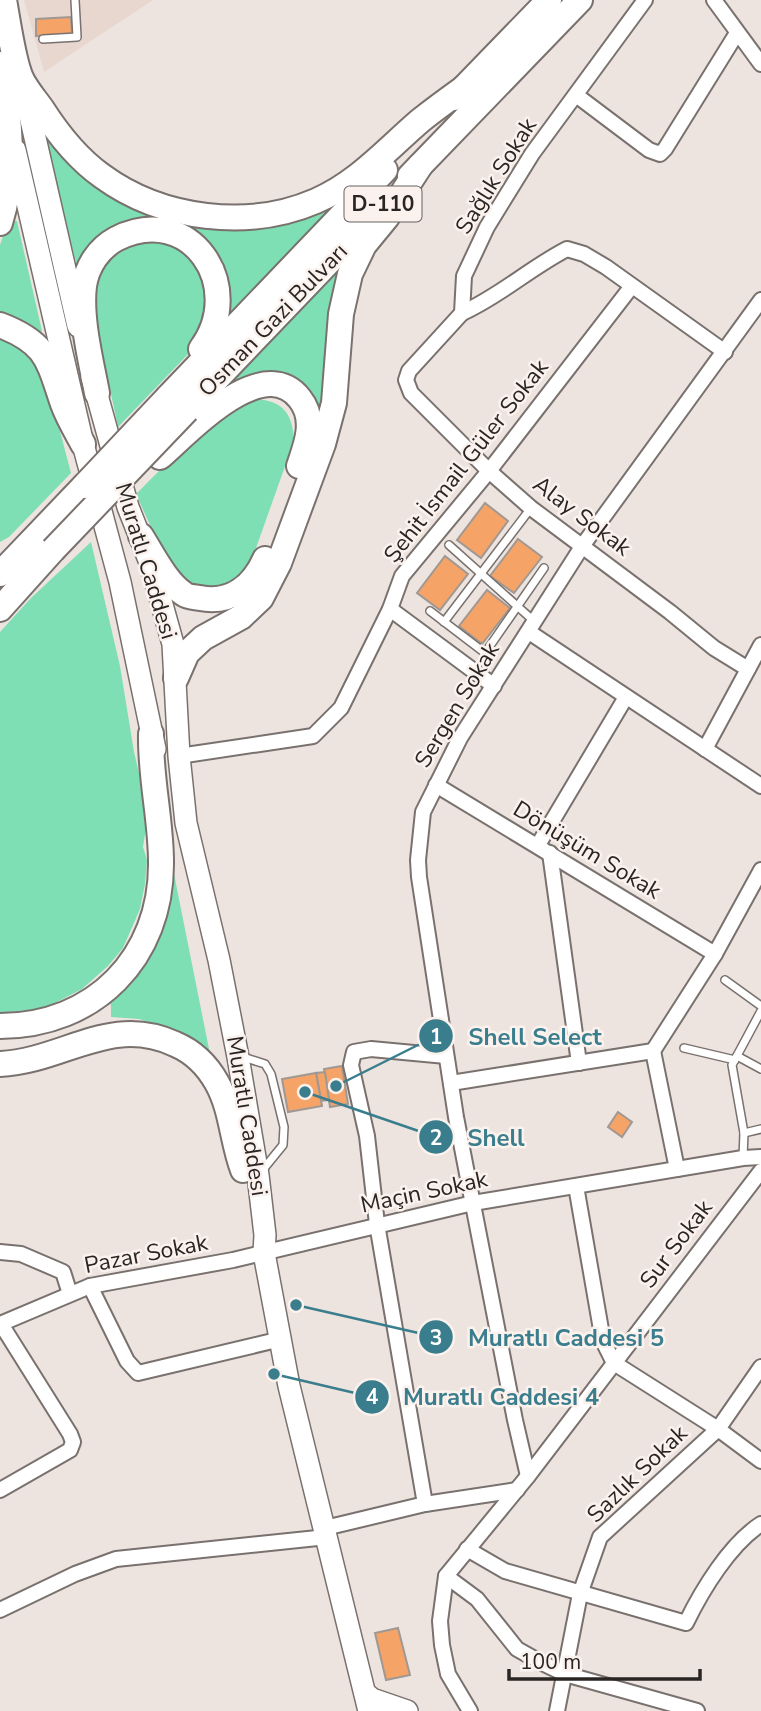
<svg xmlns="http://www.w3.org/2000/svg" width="761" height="1711" font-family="'Nunito Sans',sans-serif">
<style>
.built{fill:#e8d7cf}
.green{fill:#7edfb4}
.building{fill:#f6a367;stroke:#a09893;stroke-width:2}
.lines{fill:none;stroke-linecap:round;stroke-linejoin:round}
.service-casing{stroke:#79716d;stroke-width:10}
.minor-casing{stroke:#79716d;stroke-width:18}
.secondary-casing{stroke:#79716d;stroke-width:24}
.trunk-casing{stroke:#79716d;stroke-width:28}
.service{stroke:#fff;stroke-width:7}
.minor{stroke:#fff;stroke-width:14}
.secondary{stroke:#fff;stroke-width:21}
.trunk{stroke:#fff;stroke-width:24}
.trunk-bridge-casing{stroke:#79716d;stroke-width:28;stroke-linecap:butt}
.trunk-bridge{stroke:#fff;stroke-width:24}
.labels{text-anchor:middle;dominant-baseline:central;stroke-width:5;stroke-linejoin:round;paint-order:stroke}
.shield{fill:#fbf1ed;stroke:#676260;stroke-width:2}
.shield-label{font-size:21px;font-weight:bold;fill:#282523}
.street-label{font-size:23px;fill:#282523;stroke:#fbf1ed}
.leader{fill:none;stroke:#3a7d8d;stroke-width:2.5}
.callout-dot{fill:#3a7d8d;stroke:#fbf1ed;stroke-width:2.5}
.mark-label{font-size:21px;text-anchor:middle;font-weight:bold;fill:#fff}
.callout-label{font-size:24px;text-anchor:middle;font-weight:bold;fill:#3a7d8d;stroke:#fbf1ed;stroke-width:5;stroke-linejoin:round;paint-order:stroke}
</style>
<rect width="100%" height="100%" fill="#ede4e0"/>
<path class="built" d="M24 0H153L44 72Z"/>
<g class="green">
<path d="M38 123 147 211 340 203 229 318 225 316 226 296 159 222 78 269Z"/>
<path d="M8 221H17L42 331 40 333 0 318V245Z"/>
<path d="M153 236 193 253 211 300 192 350 118 427 90 294 101 259 115 245Z"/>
<path d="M340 270 324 427C317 401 299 366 266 372 250 375 235 384 221 391Z"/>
<path d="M0 335 35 357 46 378 71 473 9 537 0 542Z"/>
<path d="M254 399C283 400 293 414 294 441L250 565 239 581 214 592 182 581 159 545 136 494C167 464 213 412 254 399Z"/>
<path d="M91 542 120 666 134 752 145 798 146 828 143 847 147 860 145 884 140 909 123 948 108 966 82 989 45 1008 0 1013V632L31 598Z"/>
<path d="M172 864 210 1054 161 1026 139 1019 111 1017V1005L106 999Z"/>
</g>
<g class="building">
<path d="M71 17 72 34 36 36V19Z"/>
<path d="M485 503 508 521 481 558 457 540Z"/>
<path d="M518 539 542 557 514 593 490 576Z"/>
<path d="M445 556 468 574 440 610 417 593Z"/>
<path d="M487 590 510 608 482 644 459 626Z"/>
<path d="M342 1066 348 1104 330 1107 324 1069Z"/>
<path d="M325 1072 329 1100 321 1101 316 1073Z"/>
<path d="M316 1073 322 1106 288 1112 282 1079Z"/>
<path d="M618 1112 632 1122 622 1137 608 1127Z"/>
<path d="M398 1628 410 1675 386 1680 375 1633Z"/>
</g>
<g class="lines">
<defs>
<g id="service">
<path d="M43 39 77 37 75 0"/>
<path d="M449 545 535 622"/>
<path d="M430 611 485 653 544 568"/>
<path d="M444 622 531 508"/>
<path d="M725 980 761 1006"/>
<path d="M684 1048 735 1060"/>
<path d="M737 1056 761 1069"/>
<path d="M243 1057 265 1064 271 1074 284 1127 283 1145 261 1172"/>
<path d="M744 1133 761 1129"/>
<path d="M743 1157 744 1133 732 1065 761 1011"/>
</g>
<g id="minor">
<path d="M645 0 532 154 487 227 464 276 462 313 409 371 406 380 411 393 489 471 531 508 670 612 714 648 748 669"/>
<path d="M714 0 761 64"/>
<path d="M576 95 649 150 660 154 665 149 737 33"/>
<path d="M462 313C500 296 530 268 567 249L584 254 606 267 725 352"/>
<path d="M390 609 494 686"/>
<path d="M529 632 761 786"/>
<path d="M705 749 761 645"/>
<path d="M179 756 313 736 341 708 390 609 402 576 489 471 632 286"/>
<path d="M436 785 715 954"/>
<path d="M538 845 626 697"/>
<path d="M550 853 579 1063"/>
<path d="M653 1051 677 1169"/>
<path d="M451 1083 653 1051 715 954 761 870"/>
<path d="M576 1186 603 1341 614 1363 718 1429 761 1461"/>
<path d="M0 1252 21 1254 63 1272 70 1294"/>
<path d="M90 1286 127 1361 138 1373 281 1339"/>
<path d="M0 1324 90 1286 233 1260 473 1203 743 1158 761 1157"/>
<path d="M528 1476 515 1420 456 1117 419 877 418 860 423 812 460 738 583 545 761 300"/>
<path d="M0 1490 70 1450 73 1442 70 1434 1 1324"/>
<path d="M425 1504 377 1224 367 1136 351 1065 354 1052 371 1049 446 1056"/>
<path d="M325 1528 425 1504 517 1490"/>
<path d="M467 1549 505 1571 686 1623C702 1590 730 1544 761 1524"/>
<path d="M446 1576 477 1599 517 1649 542 1663 565 1674 697 1711"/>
<path d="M0 1610 75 1574 116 1559 327 1537"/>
<path d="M470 1711 448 1674 442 1645 440 1621 446 1576 528 1476 761 1171"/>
<path d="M557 1711 580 1594 600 1537 718 1429 761 1367"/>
</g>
<g id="secondary">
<path d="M23 85 78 326"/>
<path d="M15 150 83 444 120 582 155 749"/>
<path d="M92 377 128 507 151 565 173 644 179 756 186 823 219 960 238 1057 258 1175 265 1235 264 1253 289 1386 369 1711"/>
<path d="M365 1693 372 1699 407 1711"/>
</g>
<g id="trunk">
<path d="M4 0C8 21 13 60 21 78 26 89 35 99 42 109 58 134 78 159 102 176 162 220 249 230 316 201 358 183 387 149 421 120 435 109 450 98 464 88"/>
<path d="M0 64C10 116 16 172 0 223"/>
<path d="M454 98 549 0"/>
<path d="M410 176 580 0"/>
<path d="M0 325C47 343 48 360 63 404 68 418 76 431 83 444"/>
<path d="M97 393C91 361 80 318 84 286 87 266 99 248 116 239 191 201 247 287 201 349"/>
<path d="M168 397 385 170"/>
<path d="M187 410 366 223"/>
<path d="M160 457C189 432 263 351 300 399 316 419 307 443 299 466"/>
<path d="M141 536C153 555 166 582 184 594 188 597 195 597 200 598 231 604 253 586 265 559"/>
<path d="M0 574 84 486"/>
<path d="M0 609 53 550"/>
<path d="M176 678 187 653 203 638 241 617 261 598 279 563 323 444 334 403 341 314 350 274 364 245 387 217 420 166"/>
<path d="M0 1026C94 1026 162 958 161 862 161 819 150 777 151 734"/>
<path d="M0 1064C64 1061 110 1014 175 1044 194 1052 207 1065 217 1083 232 1110 232 1141 243 1170"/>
</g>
</defs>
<use href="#service" class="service-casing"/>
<use href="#minor" class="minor-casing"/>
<use href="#secondary" class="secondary-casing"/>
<use href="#trunk" class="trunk-casing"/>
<use href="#service" class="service"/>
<use href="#minor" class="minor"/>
<use href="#secondary" class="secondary"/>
<use href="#trunk" class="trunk"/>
<defs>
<g id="trunk-bridge">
<path d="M84 486 168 397"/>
<path d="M53 550 187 410"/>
</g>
</defs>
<use href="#trunk-bridge" class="trunk-bridge-casing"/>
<use href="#trunk-bridge" class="trunk-bridge"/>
</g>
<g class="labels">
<rect class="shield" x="344.5" y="186.5" width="77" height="35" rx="5"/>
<g class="shield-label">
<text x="383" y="204">D-110</text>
</g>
<g class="street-label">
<text transform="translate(496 176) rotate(-58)">Sağlık Sokak</text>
<text transform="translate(273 320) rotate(-46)">Osman Gazi Bulvarı</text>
<text transform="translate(466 461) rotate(-52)">Şehit İsmail Güler Sokak</text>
<text transform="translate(582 516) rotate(37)">Alay Sokak</text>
<text transform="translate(146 561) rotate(73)">Muratlı Caddesi</text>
<text transform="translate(457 705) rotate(-59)">Sergen Sokak</text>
<text transform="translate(587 850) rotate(31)">Dönüşüm Sokak</text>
<text transform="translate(247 1116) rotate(81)">Muratlı Caddesi</text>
<text transform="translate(424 1192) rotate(-12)">Maçin Sokak</text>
<text transform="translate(676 1244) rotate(-53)">Sur Sokak</text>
<text transform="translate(146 1254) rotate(-11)">Pazar Sokak</text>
<text transform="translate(637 1474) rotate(-44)">Sazlık Sokak</text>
</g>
</g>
<path class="leader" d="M336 1086L436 1036M305 1092L436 1137M296 1305L436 1337M274 1374L372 1397"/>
<g class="callout-dot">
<circle cx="336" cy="1086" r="7"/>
<circle cx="305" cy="1092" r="7"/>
<circle cx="296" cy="1305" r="7"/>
<circle cx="274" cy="1374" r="7"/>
<circle cx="436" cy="1036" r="18"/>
<circle cx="436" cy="1137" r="18"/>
<circle cx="436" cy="1337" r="18"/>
<circle cx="372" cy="1397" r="18"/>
</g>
<g class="mark-label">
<text x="436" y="1044">1</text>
<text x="436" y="1145">2</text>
<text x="436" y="1345">3</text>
<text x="372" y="1404">4</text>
</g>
<g class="callout-label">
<text x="535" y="1045">Shell Select</text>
<text x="496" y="1146">Shell</text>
<text x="566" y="1346">Muratlı Caddesi 5</text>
<text x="501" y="1405">Muratlı Caddesi 4</text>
</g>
<path d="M509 1669v10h191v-10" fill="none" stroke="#282523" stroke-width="3.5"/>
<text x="520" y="1669" font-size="21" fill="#282523" stroke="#fbf1ed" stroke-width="5" paint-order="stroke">100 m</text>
</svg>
